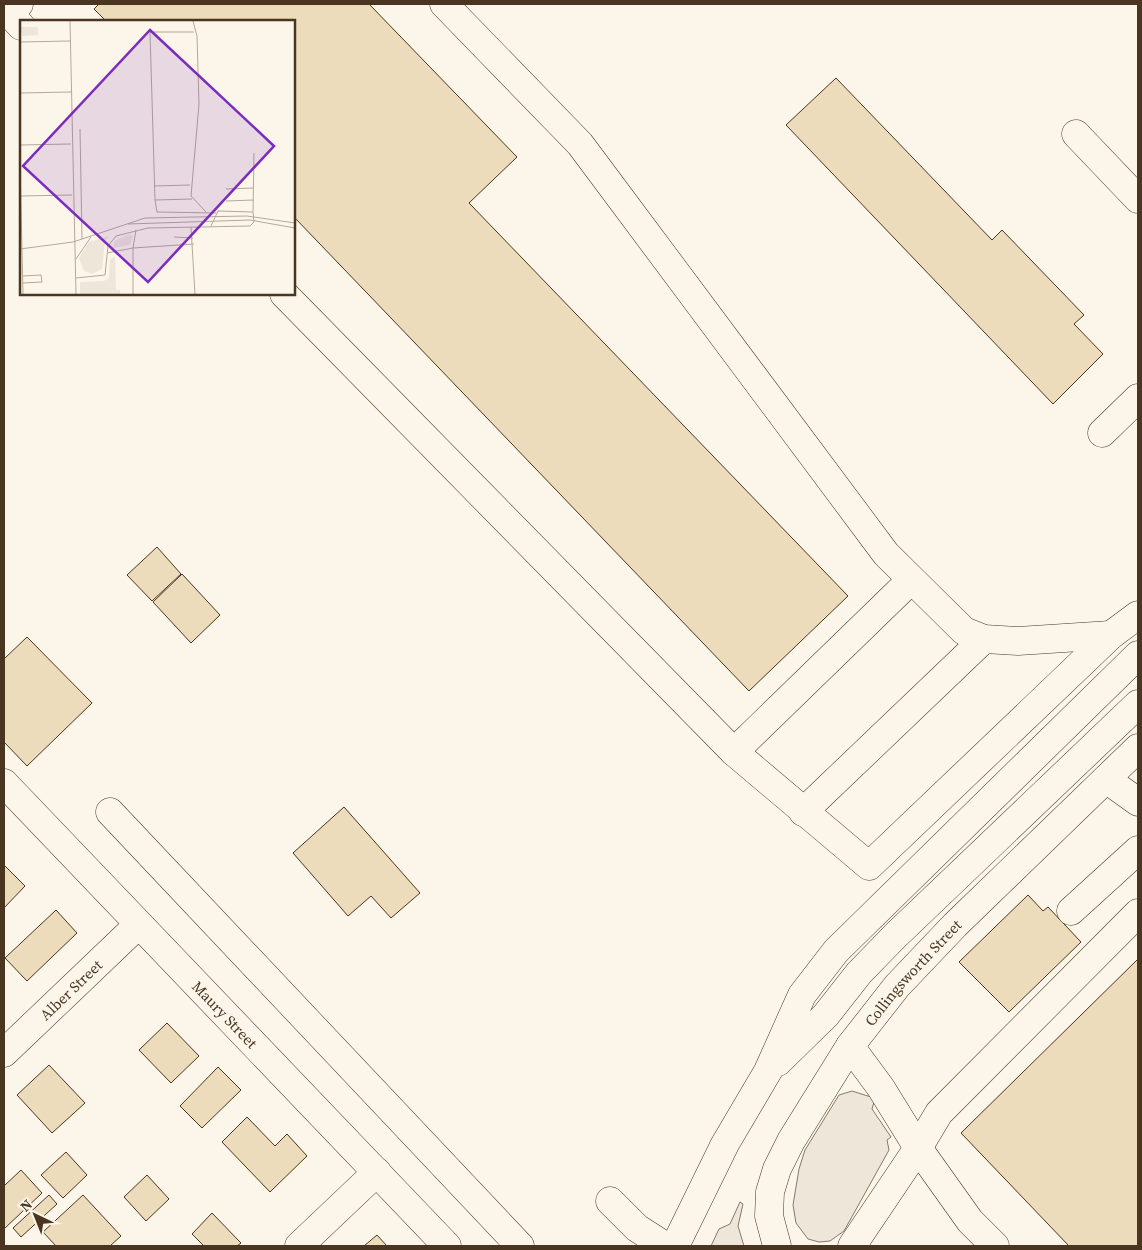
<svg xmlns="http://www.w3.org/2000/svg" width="1142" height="1250" font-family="'Source Serif 4',serif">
	<rect width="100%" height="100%" fill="#fbf6e9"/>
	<g fill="#ede6d9" stroke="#887966">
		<path d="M852,1091L871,1097L874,1102L872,1109L891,1137L887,1140L889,1150L844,1231L830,1241L819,1242L808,1239L796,1223L793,1205L799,1169L805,1150L839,1095Z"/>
		<path d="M740,1202L743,1204L738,1226L744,1246H711L719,1229L730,1224Z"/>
	</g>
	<g fill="#ecdcbc" stroke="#4a3520">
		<path d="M99,4H369L517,157L469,203L848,596L749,691L294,217V21H106L94,9Z"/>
		<path d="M836,78L992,240L1002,230L1084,315L1074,324L1103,354L1053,404L786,125Z"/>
		<path d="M157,547L181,574L152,601L127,575Z"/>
		<path d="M182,574L220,615L191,643L153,602Z"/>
		<path d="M27,637L92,703L27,766L4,742V659Z"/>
		<path d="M344,807L420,893L391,918L371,896L348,916L293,853Z"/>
		<path d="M4,865L25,886L4,908Z"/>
		<path d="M1028,895L1043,911L1048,907L1081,942L1009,1012L959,962Z"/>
		<path d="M56,910L77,933L27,981L5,958Z"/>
		<path d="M1138,959V1246H1069L961,1133Z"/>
		<path d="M167,1023L199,1056L171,1083L139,1050Z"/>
		<path d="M49,1065L85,1103L52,1133L17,1095Z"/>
		<path d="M218,1067L241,1090L202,1128L180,1106Z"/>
		<path d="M247,1117L275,1146L287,1134L307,1156L270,1192L222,1142Z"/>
		<path d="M66,1152L87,1175L63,1198L41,1175Z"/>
		<path d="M21,1170L42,1193L4,1229V1186Z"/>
		<path d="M147,1175L169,1199L146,1221L124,1197Z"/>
		<path d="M49,1195L57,1204L21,1237L13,1228Z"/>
		<path d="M83,1195L121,1236L110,1246H56L43,1232Z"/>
		<path d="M212,1213L241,1243L237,1246H204L192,1234Z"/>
		<path d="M377,1235L387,1246H364Z"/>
	</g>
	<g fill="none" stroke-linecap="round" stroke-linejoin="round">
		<g stroke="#4a3520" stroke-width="29">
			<g id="minor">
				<path d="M19,4L9,13L21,26"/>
				<path d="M444,4L580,144L886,554L964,631L984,639L1018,641L1111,635"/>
				<path d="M1076,134L1138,199"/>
				<path d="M284,294L734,752L869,866L1111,635L1138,615"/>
				<path d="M1102,433L1138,398"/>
				<path d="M734,752L911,580"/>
				<path d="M1106,779L1138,802"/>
				<path id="s1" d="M4,783L447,1246"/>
				<path d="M110,812L520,1246"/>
				<path d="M803,812L984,639"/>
				<path d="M1071,911L1138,850"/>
				<path d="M850,1046L881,1088L918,1148L939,1113L1138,913"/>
				<path id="s2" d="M4,1053L138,925"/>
				<path d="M610,1201L637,1228L665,1246"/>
				<path d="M299,1246L377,1172"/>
				<path id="s3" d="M777,1246L769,1216L770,1192L777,1169L791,1141L850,1046L897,986L955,925L1138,748"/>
				<path d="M852,1246L918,1148L970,1221L995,1246"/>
			</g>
		</g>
		<g stroke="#4a3520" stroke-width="29">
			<g id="major">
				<path d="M778,1062L826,1015L859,973L895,936L1138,704"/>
				<path d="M675,1246L725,1144L768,1071L802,995L836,951L1138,655"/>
			</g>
		</g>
		<use href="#minor" stroke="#fbf6e9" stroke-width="28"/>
		<use href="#major" stroke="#fbf6e9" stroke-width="28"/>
	</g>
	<g text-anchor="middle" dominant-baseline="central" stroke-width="4" stroke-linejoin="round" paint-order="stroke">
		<g font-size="15" fill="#4a3520" stroke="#fbf6e9">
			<text stroke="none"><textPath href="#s3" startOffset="319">Collingsworth Street</textPath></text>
			<text stroke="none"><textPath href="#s2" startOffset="92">Alber Street</textPath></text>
			<text stroke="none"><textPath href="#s1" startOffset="320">Maury Street</textPath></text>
		</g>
	</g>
	<g transform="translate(20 20)">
		<rect width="275" height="275" fill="#fbf6e9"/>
		<path d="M1,7H18V15L2,16ZM110,214L113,216L110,225L93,228L94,221ZM89,216L85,221L82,249L72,254L64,251L59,238L69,222ZM95,236L96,270H100V274H60V262L84,261L89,258L90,240Z" fill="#ede6d9"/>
		<path fill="none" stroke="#b4a999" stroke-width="1" d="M50,1L56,274M173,1L177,16L179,84L171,176L186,192M174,12H130L135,180L137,192L196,193M0,22L50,21M0,73L51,72M60,109L62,219M0,125L51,124M0,143L3,274M134,166L170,165M206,169L234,168M0,176L52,175M135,180L172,179M206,181L234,180M233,192L234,133M108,204L230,200L275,208M171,207L175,274M116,210L113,228L174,224M154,217L173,218M0,229L53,222L125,198L227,196L275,203M87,233L113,228V274M56,239L71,217M3,256L21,255L22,262L3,263M56,258L85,255L88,226L96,216L128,208L230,206L234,202L233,192L198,191L191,206"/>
		<path fill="#7b2cbf" fill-opacity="0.15" stroke="#7b2cbf" stroke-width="2.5" d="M130,10L254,126L128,262L3,146Z"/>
		<rect width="275" height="275" fill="none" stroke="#4a3520" stroke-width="2.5"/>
	</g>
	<rect width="1142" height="1250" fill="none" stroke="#4a3520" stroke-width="10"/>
	<g transform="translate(35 1215) rotate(317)" stroke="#fbf6e9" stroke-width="4" paint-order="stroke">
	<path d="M0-4L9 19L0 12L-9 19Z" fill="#4a3520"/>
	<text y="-8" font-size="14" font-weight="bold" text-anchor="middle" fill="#4a3520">N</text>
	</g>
</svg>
